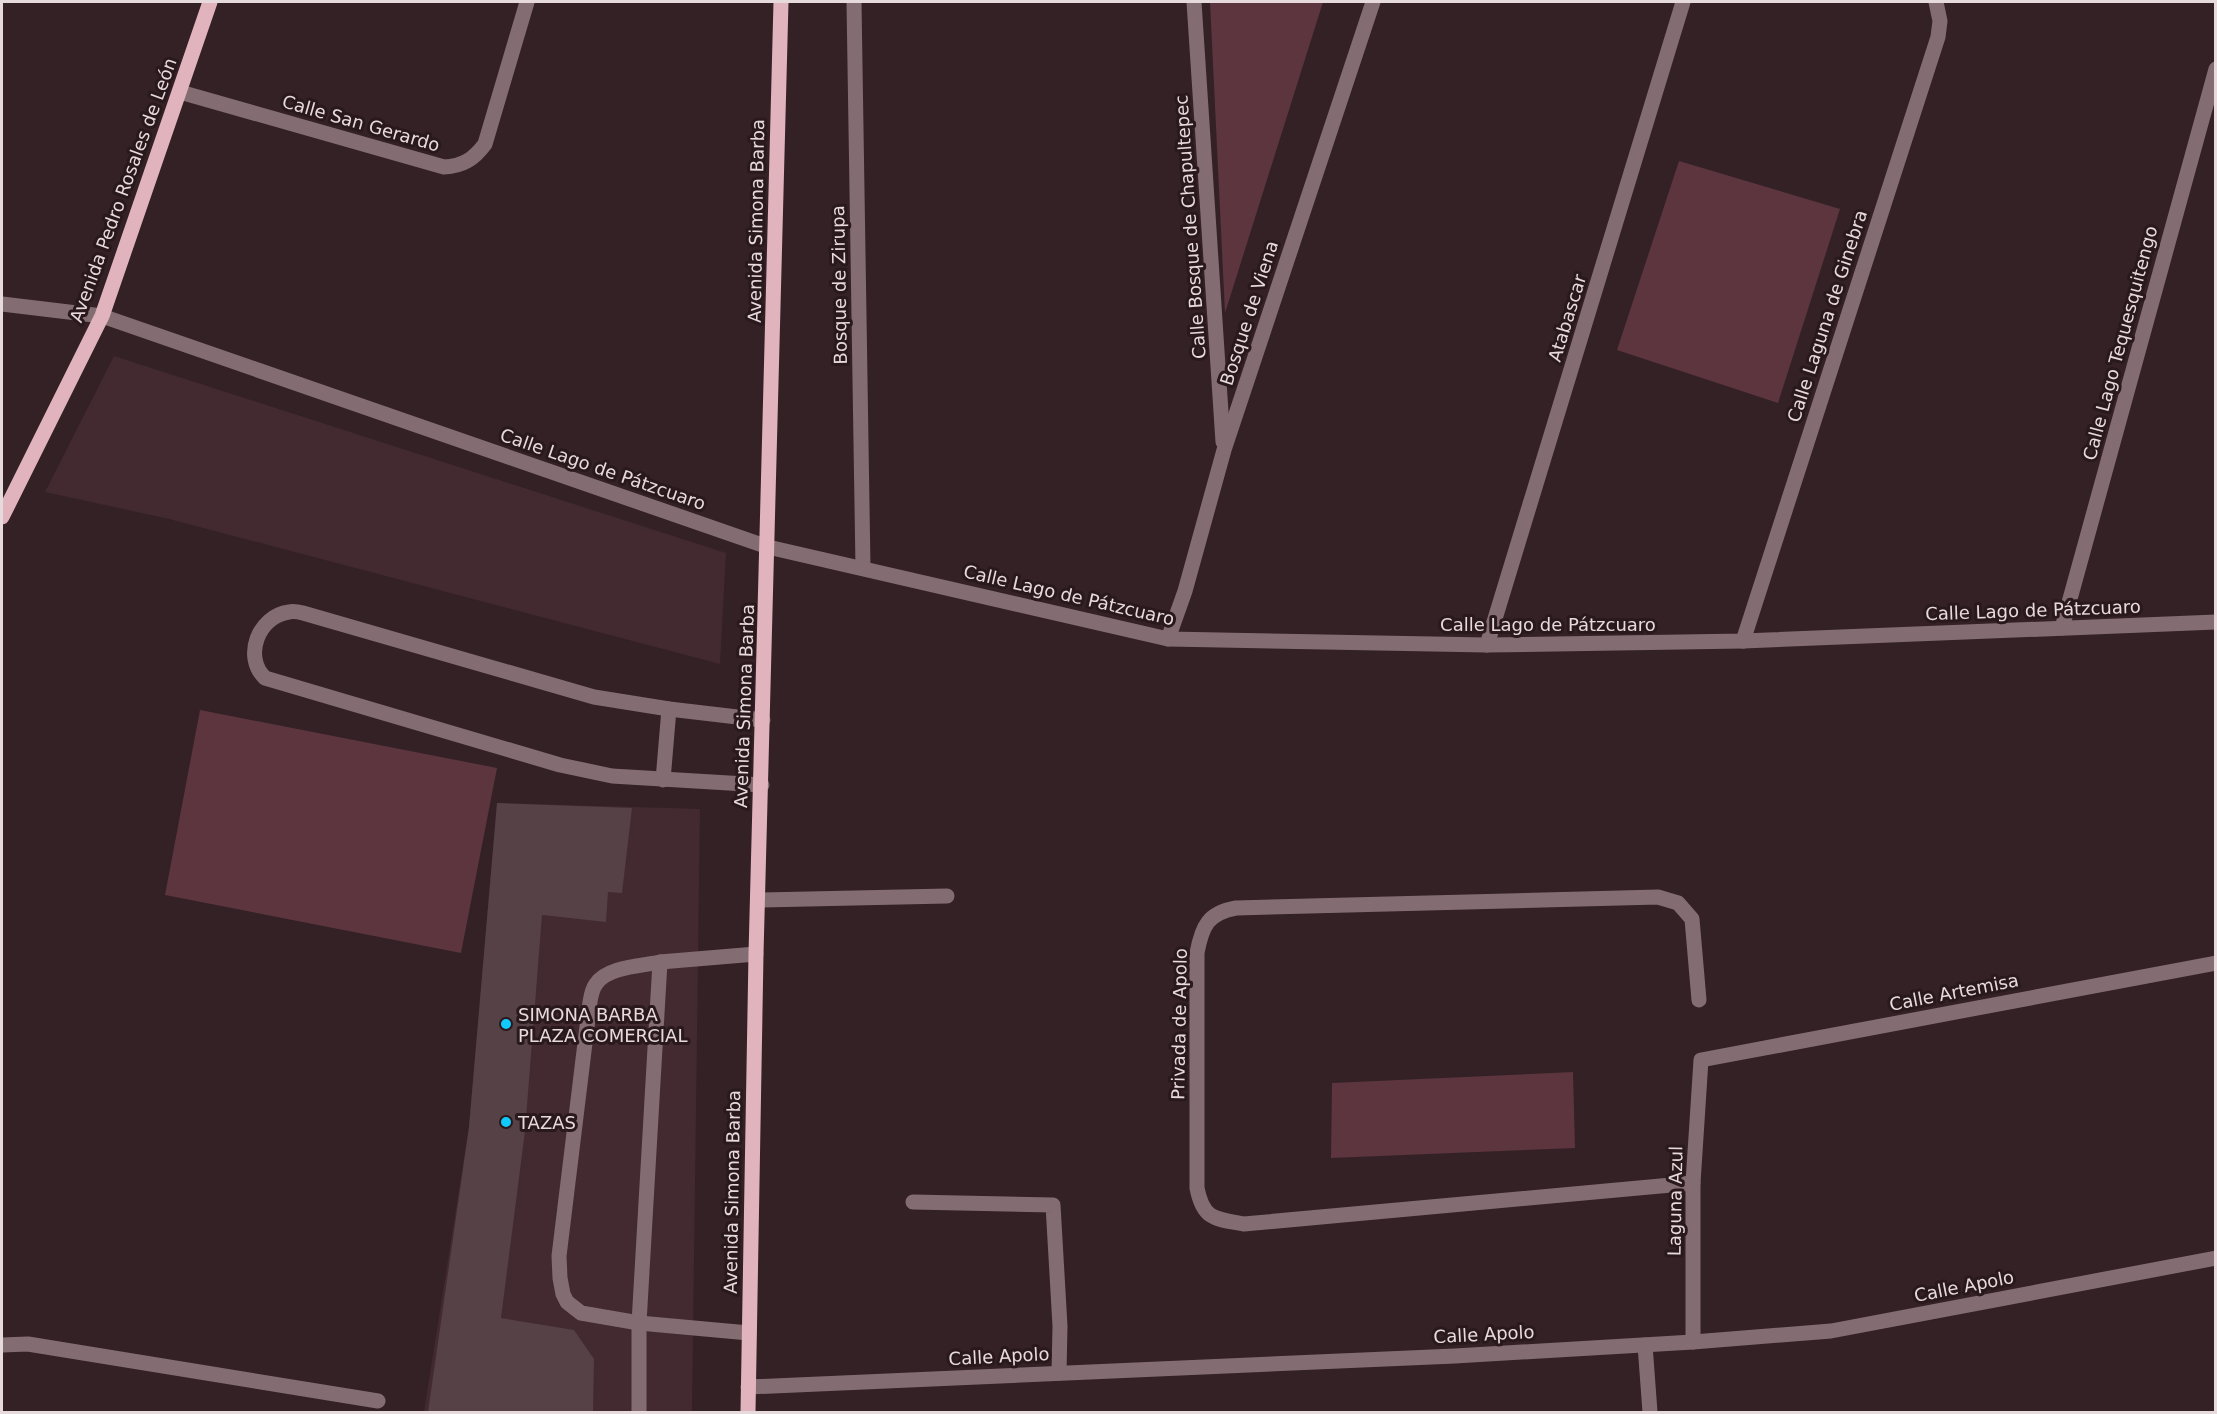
<svg xmlns="http://www.w3.org/2000/svg" width="2217" height="1414" font-family="'DejaVu Sans',sans-serif">
	<rect width="100%" height="100%" fill="#332126"/>
	<g fill="#422a30">
		<path d="M114,356L726,553L720,664L169,519L45,492Z"/>
		<path d="M497,803L700,809L692,1412H424L469,1127Z"/>
	</g>
	<g fill="#5c353f">
		<path d="M1210,2H1323L1225,313Z"/>
		<path d="M1679,161L1840,209L1778,403L1617,350Z"/>
		<path d="M200,710L497,768L461,953L165,895Z"/>
		<path d="M1573,1072L1575,1148L1331,1158L1332,1083Z"/>
	</g>
	<path fill="#554146" d="M497,803L632,808L622,893L608,892L606,922L542,915L525,1131L501,1318L574,1330L594,1359L593,1412H428L469,1127Z"/>
	<g fill="none" stroke-linecap="round" stroke-linejoin="round">
		<g stroke="#836d72" stroke-width="15">
			<path d="M854,2L863,568"/>
			<path d="M1194,2L1223,442"/>
			<path d="M180,92L444,167C463,166 474,159 485,144L527,2"/>
			<path d="M2,304L102,316L768,547L1168,639L1487,645L1743,641L2216,622"/>
			<path d="M2062,628L2216,69"/>
			<path d="M1168,639L1185,591L1224,450L1373,2"/>
			<path d="M1743,641L1938,37L1940,21L1936,2"/>
			<path d="M1487,645L1683,2"/>
			<path d="M663,780L669,709"/>
			<path d="M762,785L612,776L560,765L265,678C243,657 258,616 289,612C293,611 299,612 303,613L594,697L669,709L763,720"/>
			<path d="M758,900L947,896"/>
			<path d="M660,962C641,966 607,967 596,984C592,989 591,996 590,1002L559,1256L560,1278L563,1294L567,1302L581,1313L639,1323L749,1333"/>
			<path d="M1693,1183L1244,1224C1214,1219 1203,1219 1197,1188V953C1202,926 1208,913 1236,908L1658,897L1678,903L1692,919L1699,1000"/>
			<path d="M913,1202L1053,1205L1060,1326L1059,1373"/>
			<path d="M1693,1342V1183L1701,1060L2216,963"/>
			<path d="M2,1345L28,1344L378,1401"/>
			<path d="M1645,1345L1650,1412"/>
			<path d="M748,1387L1455,1356L1693,1342L1831,1331L2216,1258"/>
			<path d="M639,1412V1323L660,962L756,954"/>
		</g>
		<g stroke="#e0b3bd" stroke-width="15">
			<path d="M2,517L102,316L210,2"/>
			<path d="M748,1412L756,954L781,2"/>
		</g>
	</g>
	<g fill="#11cafb" stroke="#29181c" stroke-width="2">
		<circle cx="506" cy="1024" r="6"/>
		<circle cx="506" cy="1122" r="6"/>
	</g>
	<g text-anchor="middle" dominant-baseline="central" stroke-width="6" stroke-linejoin="round" paint-order="stroke">
		<g font-size="18" fill="#e7dadd" stroke="#29181c">
			<text transform="translate(361 123) rotate(16)">Calle San Gerardo</text>
			<text transform="translate(123 190) rotate(-70)">Avenida Pedro Rosales de León</text>
			<text transform="translate(756 221) rotate(-89)">Avenida Simona Barba</text>
			<text transform="translate(1190 227) rotate(-94)">Calle Bosque de Chapultepec</text>
			<text transform="translate(839 285) rotate(-91)">Bosque de Zirupa</text>
			<text transform="translate(1249 313) rotate(-72)">Bosque de Viena</text>
			<text transform="translate(1827 316) rotate(-72)">Calle Laguna de Ginebra</text>
			<text transform="translate(1567 318) rotate(-73)">Atabascar</text>
			<text transform="translate(2120 343) rotate(-75)">Calle Lago Tequesquitengo</text>
			<text transform="translate(603 469) rotate(19)">Calle Lago de Pátzcuaro</text>
			<text transform="translate(1069 595) rotate(13)">Calle Lago de Pátzcuaro</text>
			<text transform="translate(2033 610) rotate(-2)">Calle Lago de Pátzcuaro</text>
			<text x="1548" y="624">Calle Lago de Pátzcuaro</text>
			<text transform="translate(744 706) rotate(-88)">Avenida Simona Barba</text>
			<text transform="translate(1954 992) rotate(-11)">Calle Artemisa</text>
			<text transform="translate(1179 1024) rotate(-89)">Privada de Apolo</text>
			<text transform="translate(732 1192) rotate(-89)">Avenida Simona Barba</text>
			<text transform="translate(1675 1201) rotate(-89)">Laguna Azul</text>
			<text transform="translate(1964 1286) rotate(-11)">Calle Apolo</text>
			<text transform="translate(1484 1334) rotate(-3)">Calle Apolo</text>
			<text transform="translate(999 1356) rotate(-3)">Calle Apolo</text>
		</g>
		<g font-size="18" fill="#e7dadd" stroke="#29181c" text-anchor="start">
			<text x="518" y="1014">SIMONA BARBA<tspan x="518" dy="21">PLAZA COMERCIAL</tspan></text>
			<text x="518" y="1122">TAZAS</text>
		</g>
	</g>
	<rect width="2217" height="1414" fill="none" stroke="#e7dadd" stroke-width="6"/>
</svg>
